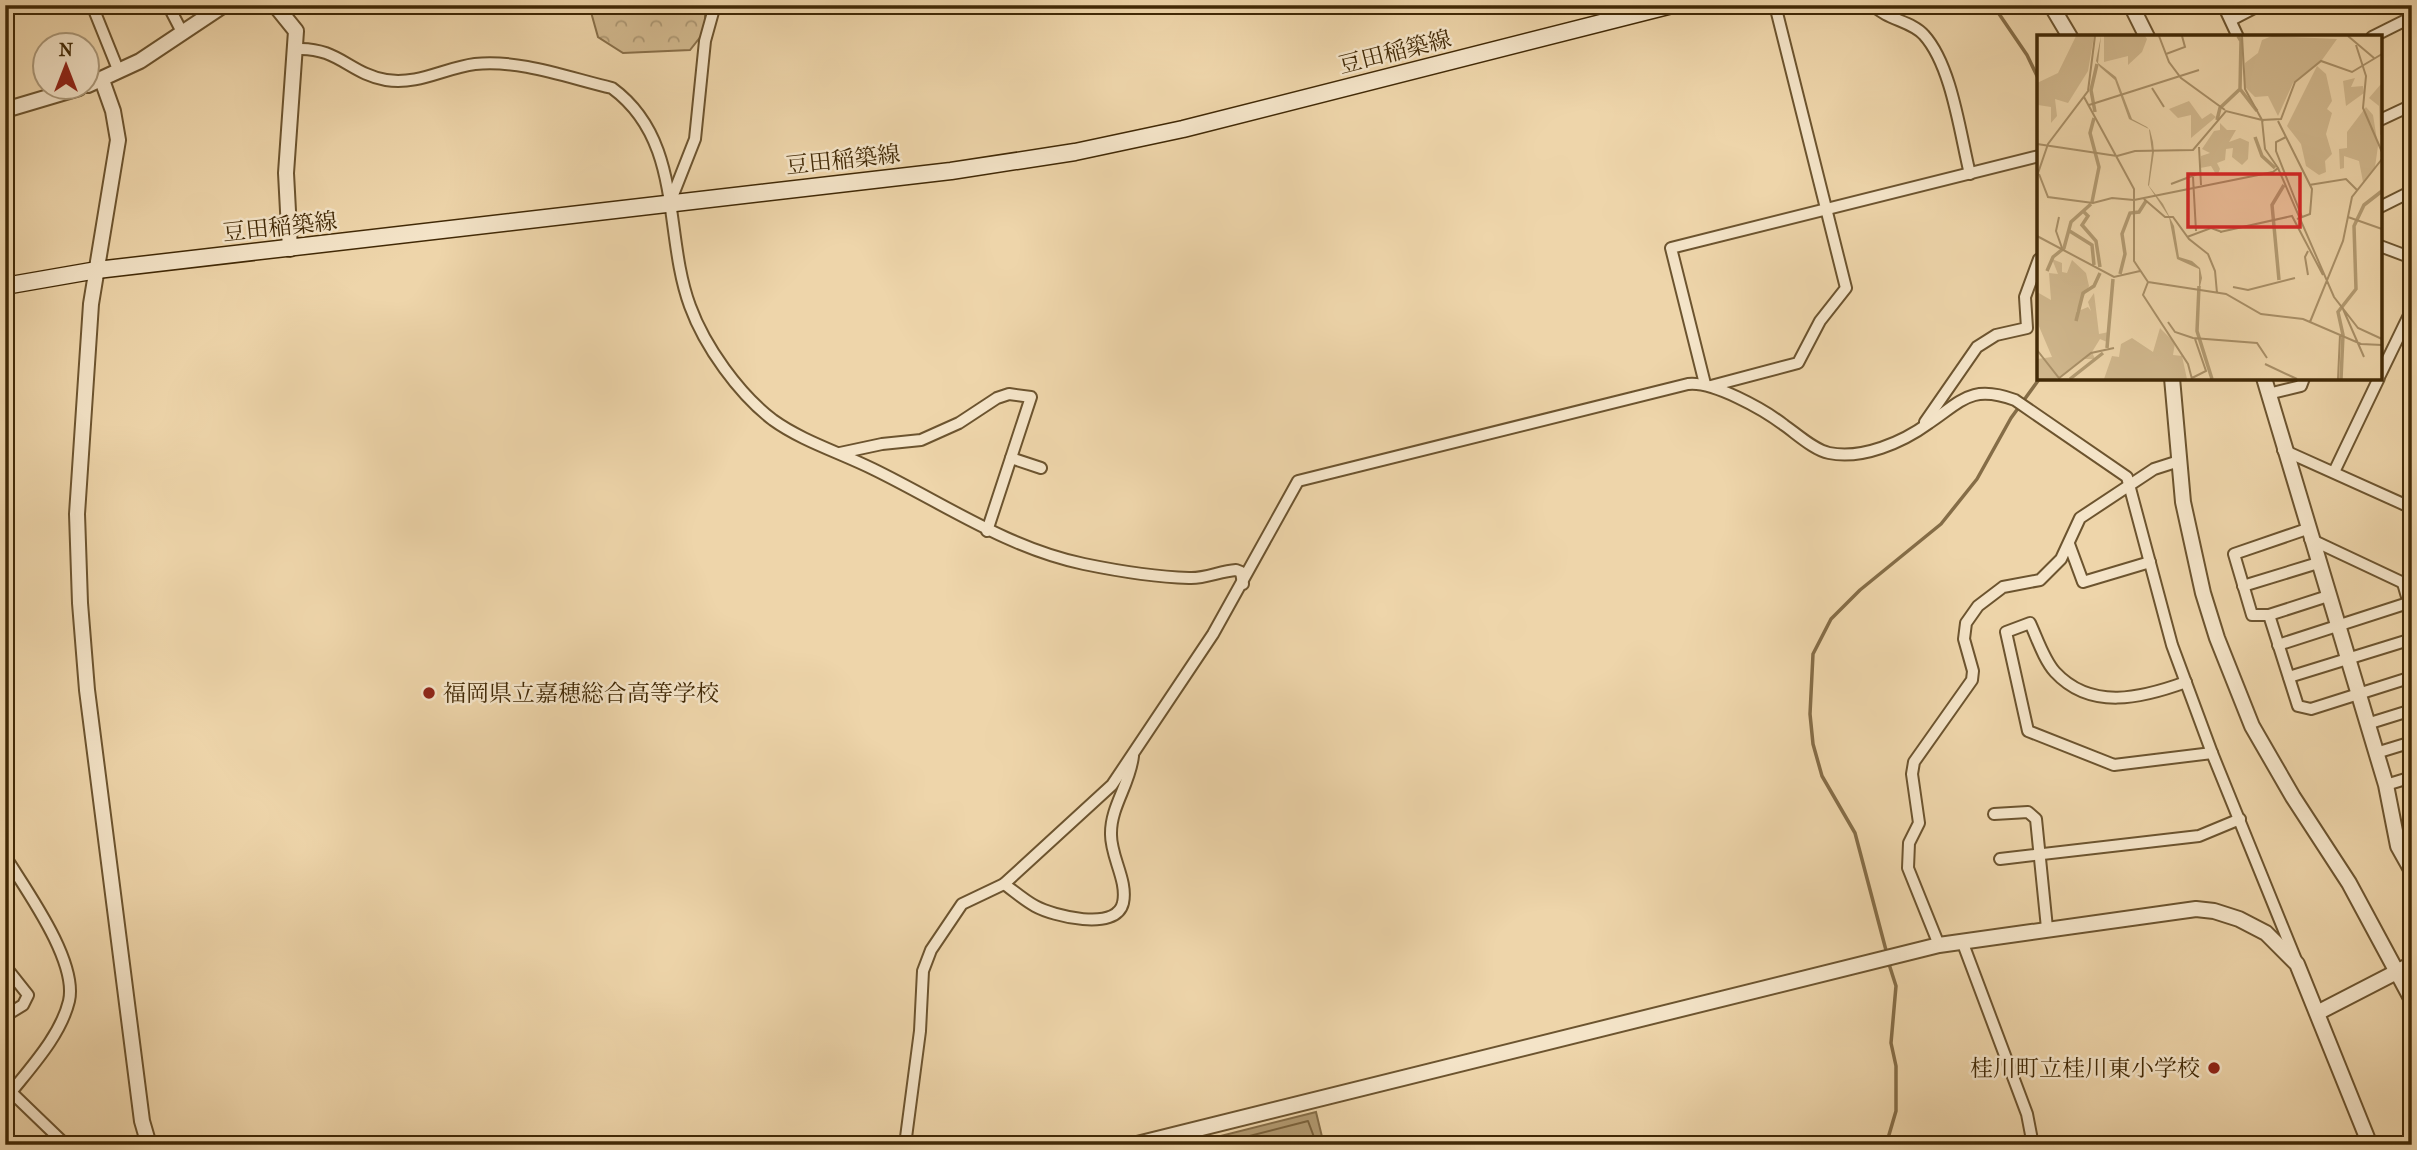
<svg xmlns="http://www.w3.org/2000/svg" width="2417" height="1150" font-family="'IM FELL French Canon','Noto Serif JP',serif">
	<defs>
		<pattern id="forest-crowns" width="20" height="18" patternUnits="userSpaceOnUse" patternTransform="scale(1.75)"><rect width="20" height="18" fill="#d1b88e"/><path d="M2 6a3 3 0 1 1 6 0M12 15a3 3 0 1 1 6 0" fill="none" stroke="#ab9672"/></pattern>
	</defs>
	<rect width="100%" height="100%" fill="#eed5aa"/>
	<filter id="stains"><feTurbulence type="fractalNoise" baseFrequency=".00286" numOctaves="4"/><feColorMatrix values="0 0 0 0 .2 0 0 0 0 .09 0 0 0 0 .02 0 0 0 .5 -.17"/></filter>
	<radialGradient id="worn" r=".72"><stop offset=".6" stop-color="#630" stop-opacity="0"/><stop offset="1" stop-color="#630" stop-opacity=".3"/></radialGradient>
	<path fill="url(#forest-crowns)" stroke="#89704a" stroke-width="2" d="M589,5H705V31L690,50L623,53L598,37Z"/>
	<path fill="#b39b72" stroke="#856d47" stroke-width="2" d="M1316,1112L1324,1145H1185Z"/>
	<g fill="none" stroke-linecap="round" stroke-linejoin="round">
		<path stroke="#7a623c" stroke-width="2" d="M1214,1145L1308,1121L1317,1145"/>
		<g stroke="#856d47" stroke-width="3.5">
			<path d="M1993,5L2027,55L2039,80"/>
			<path d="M1887,954L1855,833L1822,776L1813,744L1810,714L1813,654L1831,619L1860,590L1941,524L1977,479L2011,418L2040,378"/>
			<path d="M1886,1145L1896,1111V1066L1891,1043L1896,986L1888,961"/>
		</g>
		<g stroke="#6c542f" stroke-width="14">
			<g id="minor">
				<path d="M92,5L119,72"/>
				<path d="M168,5L183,34"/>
				<path d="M1873,5C1887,20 1912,21 1924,35C1952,66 1960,134 1970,174"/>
				<path d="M2223,5L2238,37"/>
				<path d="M2231,20L2260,5"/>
				<path d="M2372,37L2412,17"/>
				<path d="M297,49C338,47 350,74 386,80C419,85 444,68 475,64C519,59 569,78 612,88C684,141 663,233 690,306C705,347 739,394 773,420C802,441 841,453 873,469C943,503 1007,548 1084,564C1118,571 1155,577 1189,578C1205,579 1220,571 1236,570L1241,572L1243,584"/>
				<path d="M2380,120L2412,105"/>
				<path d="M671,200L695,139L705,41L715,5"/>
				<path d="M2380,207L2412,191"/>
				<path d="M2380,246L2412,258"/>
				<path d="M2380,375L2412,309"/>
				<path d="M1705,384L1671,248L2039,156"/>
				<path d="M1711,386L1798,363L1820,321L1846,288L1775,5"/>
				<path d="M2268,394L2301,386L2304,378"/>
				<path d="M1925,422L1977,347L1996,335L2027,328L2025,297L2039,259"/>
				<path d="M2283,450L2412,508"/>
				<path d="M840,453L882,444L921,440L959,423L997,398L1009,394L1031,397L987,531"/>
				<path d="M1011,458L1041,468"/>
				<path d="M2334,472L2379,378"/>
				<path d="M2307,529L2234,554L2252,615H2269L2298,706L2311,709L2412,677"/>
				<path d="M2310,539L2412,587"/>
				<path d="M2069,544L2083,582L2150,562"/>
				<path d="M2403,583L2412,614"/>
				<path d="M2243,586L2318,563"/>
				<path d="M2269,615L2328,596"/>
				<path d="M2278,645L2408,603"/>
				<path d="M2289,677L2412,639"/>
				<path d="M2186,682C2142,698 2091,711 2055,672C2044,660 2037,638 2030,623L2006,632L2028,731L2114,765L2212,753"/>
				<path d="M2367,724L2412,710"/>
				<path d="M2376,753L2412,742"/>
				<path d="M2386,785L2412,777"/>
				<path d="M1994,814L2028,812L2036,819L2047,928"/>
				<path d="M5,856C26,890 78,961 69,1001C60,1038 27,1071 5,1100"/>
				<path d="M2000,859L2199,836L2240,819"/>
				<path d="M1004,884C1014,891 1024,900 1035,906C1053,916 1116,932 1123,903C1128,880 1110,856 1111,833C1111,806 1130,784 1133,756"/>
				<path d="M1962,941L2027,1114L2033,1145"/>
				<path d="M1939,945L1908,868L1909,843L1919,823L1912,774L1914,762L1972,680L1973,671L1964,639L1966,623L1978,606L2003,587L2040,580L2061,559L2080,518L2154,469L2179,461"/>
				<path d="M5,966L28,995L23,1005L5,1016"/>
				<path d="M11,1092L66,1145"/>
				<path d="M905,1145L920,1031L923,971L931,950L962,904L1004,884L1112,785L1213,634L1298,481L1688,384C1713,381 1763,409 1784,425C1797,434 1814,450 1829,453C1862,460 1903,442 1929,423C1962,401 1971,384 2015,400L2127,477L2172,645L2212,753L2296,960"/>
			</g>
		</g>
		<g stroke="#6c542f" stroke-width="18">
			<g id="tertiary">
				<path d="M275,5L296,31L286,173L290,249"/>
				<path d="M2051,5L2070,37"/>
				<path d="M2131,5L2147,37"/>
				<path d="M102,80L113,111L118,140L91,304L77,514L80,603L87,690L142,1121L149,1145"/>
				<path d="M88,85L140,61L224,5"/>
				<path d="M5,110L79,88"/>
				<path d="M2172,378L2183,502L2203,593L2217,638L2252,726L2293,797L2349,883L2412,1000"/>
				<path d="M2264,378L2386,785L2398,846L2412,871"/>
				<path d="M2319,1012L2412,964"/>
				<path d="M1133,1145L1939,945L2196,909L2214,911L2239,919L2266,933L2297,964L2370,1145"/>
			</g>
		</g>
		<g stroke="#412906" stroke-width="19">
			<path id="secondary" d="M5,286L97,270L951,171L1075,152L1183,129L1672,5"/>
		</g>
		<use href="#minor" stroke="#f4e4c8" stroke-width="10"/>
		<use href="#tertiary" stroke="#f4e4c8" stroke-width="14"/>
		<use href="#secondary" stroke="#f4e4c8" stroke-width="16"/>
	</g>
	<g fill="#8f2418" stroke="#f4e4c8" stroke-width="2.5">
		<circle cx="429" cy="693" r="7"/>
		<circle cx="2214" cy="1068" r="7"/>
	</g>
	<g text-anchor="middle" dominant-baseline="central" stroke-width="5" stroke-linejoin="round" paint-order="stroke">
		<g font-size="23" fill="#412906" stroke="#f4e4c8">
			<text transform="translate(1395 52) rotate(-14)">豆田稲築線</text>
			<text transform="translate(843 160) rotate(-6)">豆田稲築線</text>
			<text transform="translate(280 227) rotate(-6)">豆田稲築線</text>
		</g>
		<g font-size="23" fill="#412906" stroke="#f4e4c8" text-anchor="start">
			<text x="443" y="693">福岡県立嘉穂総合高等学校</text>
			<text x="2200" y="1068" text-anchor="end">桂川町立桂川東小学校</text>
		</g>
	</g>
	<g transform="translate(2037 35)">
		<rect width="345" height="345" fill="#eed5aa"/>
		<path d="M235,1L300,4L285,25L256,48L241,81L231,61L218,62L208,52V28L221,18L225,5ZM280,31L289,39L295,66L290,74L295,78L289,99L295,119L288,126L289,137L282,140L269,131L264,109L250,91Z" fill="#d1b88e"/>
		<path d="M39,1H57L51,36L31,68L18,64L20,81L14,88V72L1,70L0,48L21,38ZM67,1H108L110,4L105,17L91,30V21L67,27ZM318,43L314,52L326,51L327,58L309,71L306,46ZM344,49L345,99L343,100L342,71L332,63ZM152,66L165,84L174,78L179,82L154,103V80L141,83L132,74ZM329,72L336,80L341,111L338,132L326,147L322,126L307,121V133L303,134L302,114L310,113V97ZM183,88L190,95H199L192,107L203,103L212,107L211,124L205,130L195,122L196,113L189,114L188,125L180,128L183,134L180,141L174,131L163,133L164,121L173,118L165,114L177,96L183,95ZM15,224L25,228V237L30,238L35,225L49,238L52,251L39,277L51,272L54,276L51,267L57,258L62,299L72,297L70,307L63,304L55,317L58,324H45L19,344H0V324L15,322L1,289L0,257L14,265L12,238L21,239ZM123,293L138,308L136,320L145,321L150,344H67L75,321L82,322L84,309L95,303L116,317Z" fill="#d1b88e"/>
		<path d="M64,1L61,28L79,42L95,84L110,92L113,95L116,107L117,117L112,151L126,169L137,191L142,222L155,226L163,233L165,243L162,256V234L140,224L132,182L111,150L115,117L112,94L92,84L78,45L63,32L59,26Z" fill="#b39b72"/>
		<path fill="none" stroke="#b39b72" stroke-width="3.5" d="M201,1L204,6L203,54L220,76M58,77L54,55L60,29M180,85L183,73L203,54M218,102L225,121L238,133M55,167L62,132L53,98L57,83M46,176L51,181L45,190L59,206L63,232M31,195L55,210L57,230M10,236L16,222L27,213L34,187L54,169M83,239L88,219L85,199L93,178L102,177L109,166M242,245L235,170L247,150M162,251L160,296L175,344M39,286L46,258L57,251L63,238M70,313L76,244M33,344L66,318M304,344L306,300L301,277L319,254L317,191L327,170L345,156"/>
		<path fill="none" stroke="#a99068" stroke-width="2" d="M122,1L132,27L144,43L188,75M311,1L337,23M319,10L329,41L326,73L345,117M129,19L148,12L145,1M115,53L127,72M47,62L97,154V226L111,247M52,70L162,35M241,86L275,154L273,179L260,184M249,102L239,107V116L265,182M0,109L80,121M162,112L164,150M80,121L98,116L156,115L189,76L225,85L208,54L205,1M241,133L297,262L321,293L345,304M2,139L11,162L56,168L75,163L97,165M0,141L11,109L51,56L58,1M156,142L159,196M134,149L163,138M272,150L309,144L320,155M107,164L128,182H136L152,204L171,219L178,236L180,258M97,165L236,137L241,133L228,114L225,85L244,84L258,47L284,26L315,37L345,19M22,182L19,196L25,213M311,182L345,194M183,197L255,181L286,240M0,201L77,242L103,236M150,202L174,193L185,197M271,240L268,222L271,216M111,247L189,259L224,279L266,284L324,309L345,310M111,247L106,260L151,329L155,344M196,252L211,255L258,243M306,274L327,322M131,287L138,297L156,303L220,308L230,323M273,287L306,206L315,162L345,124M0,315L22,343L54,318L77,313M228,329L260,344M155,343L169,336L158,304M301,344L303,300"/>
		<path fill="#d62828" fill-opacity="0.15" stroke="#d62828" stroke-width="3.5" d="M151,139H263V192H151Z"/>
		<rect width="345" height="345" fill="none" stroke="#412906" stroke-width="3.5"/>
	</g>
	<rect width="2417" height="1150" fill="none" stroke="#eed5aa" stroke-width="28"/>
	<rect x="7" y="7" width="2403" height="1136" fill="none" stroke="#412906" stroke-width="3.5"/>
	<rect x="14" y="14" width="2389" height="1122" fill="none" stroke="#412906" stroke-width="2"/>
	<g transform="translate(66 66)"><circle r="33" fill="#f4e4c8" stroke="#ac997a" stroke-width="2"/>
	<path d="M0-5L12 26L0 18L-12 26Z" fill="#8f2418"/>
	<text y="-10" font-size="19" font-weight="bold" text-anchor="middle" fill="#412906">N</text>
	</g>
	<rect width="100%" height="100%" filter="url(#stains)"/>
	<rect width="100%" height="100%" fill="url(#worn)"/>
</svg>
